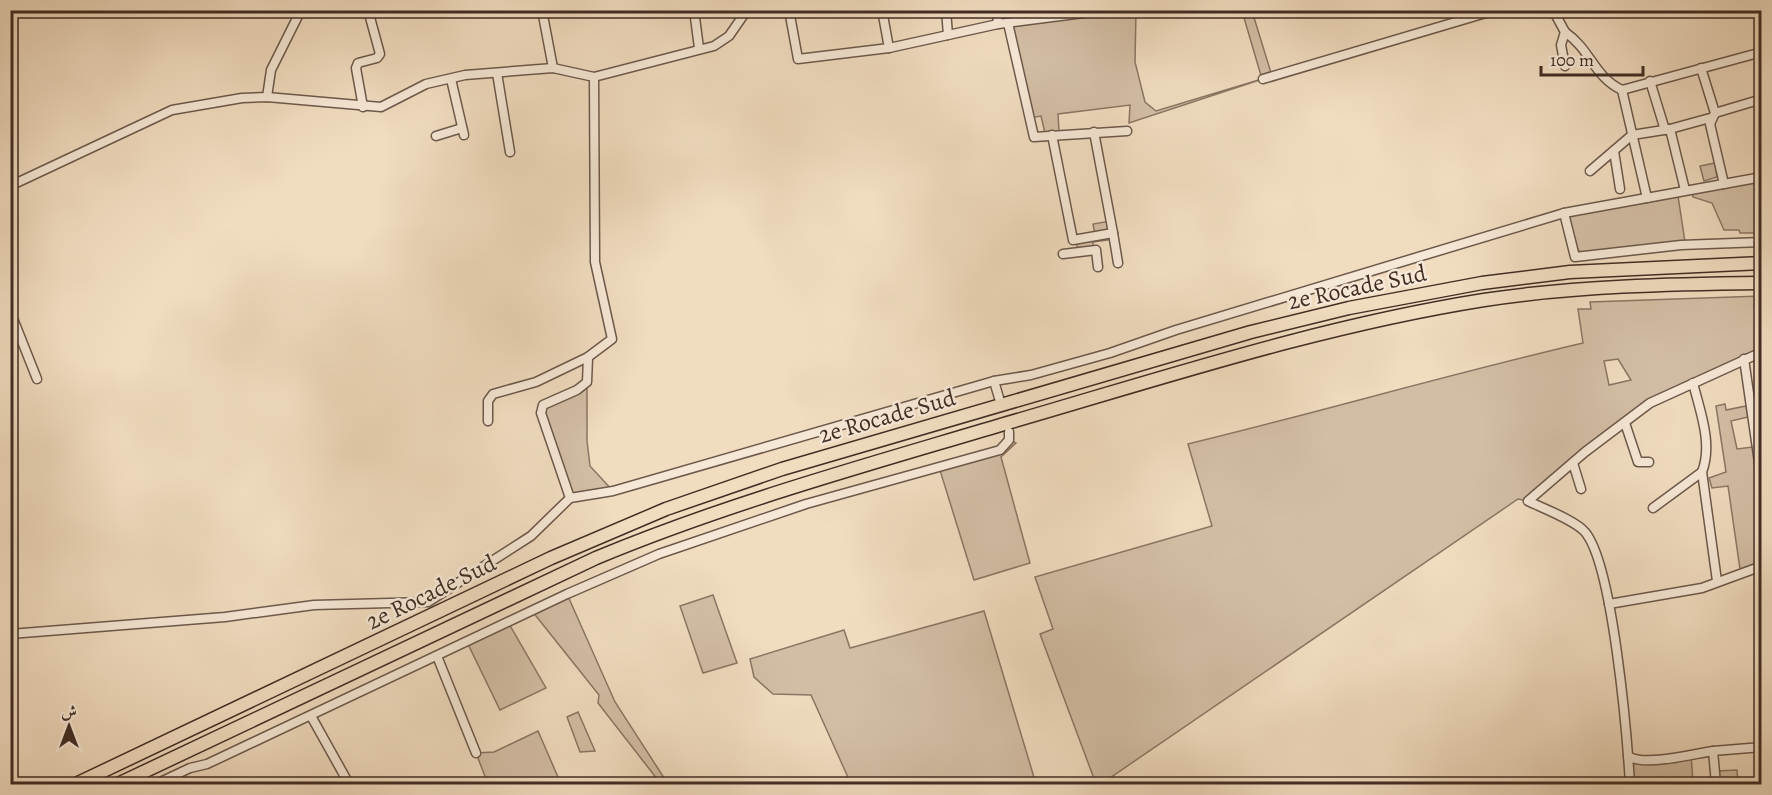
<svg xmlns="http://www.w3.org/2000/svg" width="1772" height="795" font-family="Alegreya,Amiri,serif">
	<rect width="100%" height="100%" fill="#f1dcc0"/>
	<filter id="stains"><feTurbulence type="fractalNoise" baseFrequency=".00333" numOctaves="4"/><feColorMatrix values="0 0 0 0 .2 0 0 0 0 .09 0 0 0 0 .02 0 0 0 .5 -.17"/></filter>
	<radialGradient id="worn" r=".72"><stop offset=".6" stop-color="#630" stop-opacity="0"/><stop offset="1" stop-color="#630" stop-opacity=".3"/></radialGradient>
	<g fill="#d3bea5" stroke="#8a7664" stroke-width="1.5" fill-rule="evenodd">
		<path d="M1107,11H1136L1135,62L1145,102L1156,111L1262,79L1242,11H1252L1272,76L1129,123L1130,105L1058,114L1059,131L1045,133L1041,116L1030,118L1008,23Z"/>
		<path d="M1715,163L1717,177L1704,181L1700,166Z"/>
		<path d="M1761,180V233H1740L1739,230H1724L1712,203L1693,197L1692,191Z"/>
		<path d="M1678,196L1685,242L1582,253L1578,250L1568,215Z"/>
		<path d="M1110,221L1114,239L1093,242V249L1078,252L1076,239L1095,235L1093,224Z"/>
		<path d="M1761,296V352L1650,403L1528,501L1518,499L1101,784H1096L1040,634L1053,629L1035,577L1212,526L1188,444C1320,412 1450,374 1583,343L1578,309H1591L1590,302ZM1618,359L1631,380L1609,385L1604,361Z"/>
		<path d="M587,382V441L590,466L613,491L570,498L543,405Z"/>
		<path d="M1725,404L1726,410L1746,406L1748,417L1731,421L1737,449L1753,447L1761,497V562L1740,569L1728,486L1712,488L1709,478L1726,472L1716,406Z"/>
		<path d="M1009,440L1016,443L1001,457L1030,563L974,580L939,467L1000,450Z"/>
		<path d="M567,594L615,702L668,784H661L598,703L599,695L532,611Z"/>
		<path d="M713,595L737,663L703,673L680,606Z"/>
		<path d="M984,611L1036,784H851L811,695L773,694L754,677L750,659L844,630L850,648Z"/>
		<path d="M508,622L546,688L500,710L467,642Z"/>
		<path d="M578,712L595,751L580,752L567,717Z"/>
		<path d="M538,731L561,784H488L476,753L494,752Z"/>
		<path d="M1691,754L1693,784H1630L1628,756L1635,761Z"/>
		<path d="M1737,770L1738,784H1718L1717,771Z"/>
	</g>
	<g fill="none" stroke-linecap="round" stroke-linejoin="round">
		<g stroke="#6d594b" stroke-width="11">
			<g id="minor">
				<path d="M542,10L553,68"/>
				<path d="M694,10L699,48"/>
				<path d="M789,10L798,59L889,48L998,24L1107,10"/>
				<path d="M882,10L889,48"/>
				<path d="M946,10L948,35"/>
				<path d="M997,10L998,24"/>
				<path d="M1503,10H1524"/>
				<path d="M1553,10L1565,32L1561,45L1565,66"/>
				<path d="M1008,23L1034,137L1127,131"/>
				<path d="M1565,32C1591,50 1594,77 1622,90L1762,52"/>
				<path d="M1701,68L1715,113L1710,124L1724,184"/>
				<path d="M497,73L510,152"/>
				<path d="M451,79L464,135"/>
				<path d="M1263,79L1496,10"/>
				<path d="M1650,81L1665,130"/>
				<path d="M1622,90L1647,198"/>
				<path d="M267,97L271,70L301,10"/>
				<path d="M363,107L356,68L358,63L377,58L380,54L368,10"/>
				<path d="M1715,113L1762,99"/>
				<path d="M1670,129L1685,190"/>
				<path d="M1052,135L1073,240L1113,233L1094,132"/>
				<path d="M436,136L462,128"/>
				<path d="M1614,151L1620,189"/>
				<path d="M1590,171L1632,135L1670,129L1710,118"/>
				<path d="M10,186L172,110L242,98L267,97L381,107L426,84L465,75L553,68L594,77L714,46L729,36L747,10"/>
				<path d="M1564,213L1575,257L1681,245L1762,242"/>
				<path d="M1113,233L1118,263"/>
				<path d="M1063,254L1096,250L1098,267"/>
				<path d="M1759,305L1762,313"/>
				<path d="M10,311L37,379"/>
				<path d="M1744,359L1762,483"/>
				<path d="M994,381L999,398"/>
				<path d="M1693,383C1700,411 1713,444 1702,472L1717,581"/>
				<path d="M488,421V401L493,394L536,382L588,357"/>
				<path d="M1625,423L1638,462H1649"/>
				<path d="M1573,463L1581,489"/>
				<path d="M570,498L613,491L994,381L1031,375L1110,353L1176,330L1564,213L1762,177"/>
				<path d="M1653,508L1702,472"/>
				<path d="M1609,604L1702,588L1762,566"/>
				<path d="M10,634L225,617L314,605L428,602L531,536L570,498L541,413L543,405L577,390L587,382L588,357L612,339L595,262L594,77"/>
				<path d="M437,656L476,753"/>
				<path d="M311,716L349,784"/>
				<path d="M1628,756C1644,767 1693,754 1713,751"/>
				<path d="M156,784L190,768L207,764L567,594L659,554L806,504L1000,450L1009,440V432"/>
				<path d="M1630,784C1627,735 1613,565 1585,532C1575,520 1542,508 1528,501L1585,452L1650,403L1762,352"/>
				<path d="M1716,784L1713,751L1762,747"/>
			</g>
		</g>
		<g stroke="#412d24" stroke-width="15">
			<g id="highway">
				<path d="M76,784L551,558L666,509L782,469L1251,332L1349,308L1482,283L1570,272L1762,263"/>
				<path d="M118,784L596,558C728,503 867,465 1004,424C1163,378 1320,326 1484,300C1576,286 1669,284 1762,283"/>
			</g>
		</g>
		<use href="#minor" stroke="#f6e8d6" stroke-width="8"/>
		<use href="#highway" stroke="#f1dcc0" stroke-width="12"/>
	</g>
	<g text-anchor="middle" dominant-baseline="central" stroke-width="5" stroke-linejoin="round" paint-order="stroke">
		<g font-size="24" fill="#412d24" stroke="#f6e8d6">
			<text transform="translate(1357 287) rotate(-12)">2e Rocade Sud</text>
			<text transform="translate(887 416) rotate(-16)">2e Rocade Sud</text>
			<text transform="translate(431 592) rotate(-26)">2e Rocade Sud</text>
		</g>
	</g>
	<rect width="1772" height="795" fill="none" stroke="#f1dcc0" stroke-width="36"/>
	<rect x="12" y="12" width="1748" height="771" fill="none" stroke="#412d24" stroke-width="3"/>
	<rect x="18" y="18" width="1736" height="759" fill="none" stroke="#412d24" stroke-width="1.5"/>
	<g transform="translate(69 726)" stroke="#f6e8d6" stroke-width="4.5" paint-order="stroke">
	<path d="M0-4.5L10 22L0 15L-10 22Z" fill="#412d24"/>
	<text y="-9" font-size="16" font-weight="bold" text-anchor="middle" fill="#412d24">ش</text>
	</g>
	<path d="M1541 66v9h102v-9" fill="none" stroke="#412d24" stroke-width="3"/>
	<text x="1550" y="66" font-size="18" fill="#412d24" stroke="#f6e8d6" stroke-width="4.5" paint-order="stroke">100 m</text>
	<rect width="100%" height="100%" filter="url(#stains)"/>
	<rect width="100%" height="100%" fill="url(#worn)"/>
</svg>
